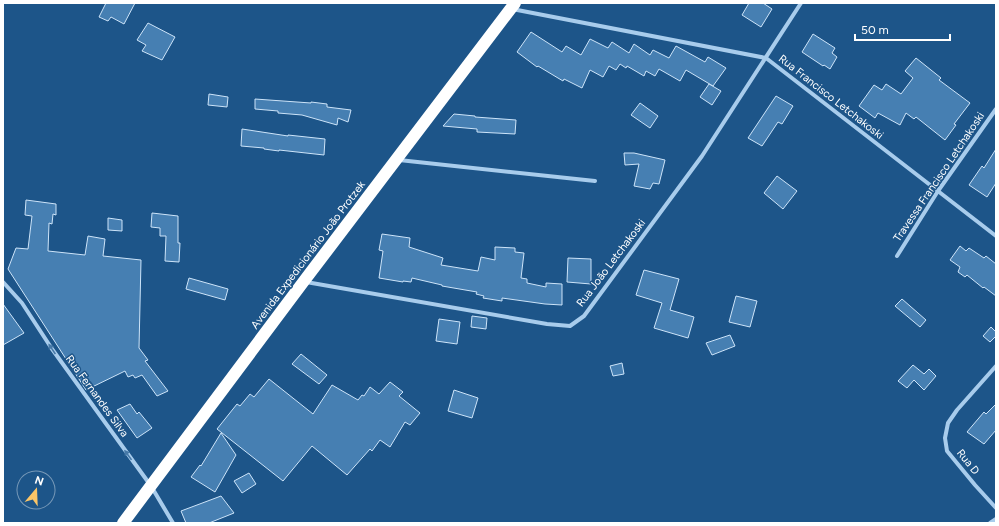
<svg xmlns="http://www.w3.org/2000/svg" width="999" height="526" font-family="Figtree,sans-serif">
	<rect width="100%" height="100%" fill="#1d5589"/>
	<g fill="#467fb2" stroke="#cde4f9">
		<path d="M106,3H135L124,24L111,17L108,21L99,17Z"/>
		<path d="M749,3H763L772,9L761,27L742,15Z"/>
		<path d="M148,23L175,37L162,60L142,51L146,45L137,40Z"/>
		<path d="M531,32L562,52L566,46L581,55L590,39L608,48L612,42L629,53L634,44L650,55L653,50L669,58L676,46L705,62L708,57L726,68L713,86L686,70L680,81L659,69L655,76L646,71L644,76L627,66L626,68L620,64L616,70L609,66L603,77L590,70L582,88L564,79L563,81L538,66L537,67L517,52Z"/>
		<path d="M813,34L835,48L832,53L837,57L830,69L824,65L823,66L802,52Z"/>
		<path d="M916,58L941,78L939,80L970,103L954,124L956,125L945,140L916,117L914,119L906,113L900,125L878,113L875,118L859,106L874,85L882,90L886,84L901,94L913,78L905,71Z"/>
		<path d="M709,84L721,91L712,105L700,97Z"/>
		<path d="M209,94L228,97L227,107L208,105Z"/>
		<path d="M776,96L793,106L782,124L778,122L762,146L748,138Z"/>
		<path d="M255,99L311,103V102L327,104V107L351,110L348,122L338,118L337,125L302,115L278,113V111L255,109Z"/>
		<path d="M640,103L658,116L650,128L631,115Z"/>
		<path d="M454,114L475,116V117L516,120L515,134L477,132V129L443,126Z"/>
		<path d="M242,129L288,136V135L325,139L324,155L279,150V151L264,149V148L241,146Z"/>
		<path d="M996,149V183L987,197L969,185L982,166L984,168Z"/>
		<path d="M624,153H634L665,160L659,184L653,183L650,189L634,186L639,164L625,165Z"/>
		<path d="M777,176L797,191L783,209L764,193Z"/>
		<path d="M26,200L56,204V215L53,214L52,224L49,223L48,251L85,255L88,236L105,239L103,256L141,260L139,348L148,360L145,361L168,391L157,396L142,375L135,378L133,375L128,377L125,371L86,390L8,269L16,248L28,249L32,216L25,215Z"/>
		<path d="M152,213L178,216V243H180L179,262L165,261L166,236H160V228L151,227Z"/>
		<path d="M108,218L122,220V231L108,230Z"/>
		<path d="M382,234L410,238L409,247L443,258L441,265L478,271L481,257L495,260V247L515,248V252L524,253L521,278L527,279V283L546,287V283L562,284V305L545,304L502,298V301L483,298L484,296L476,294L477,292L442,286V285L412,278L411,282L403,281V282L379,278L383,251L379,250Z"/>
		<path d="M960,246L966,251L969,248L984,258L986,256L996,264V296L984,287L983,288L967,275L965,277L958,272L960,267L950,260Z"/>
		<path d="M568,258L591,259V284L567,282Z"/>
		<path d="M644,270L679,279L670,310L694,317L688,338L654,328L662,303L636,295Z"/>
		<path d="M189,278L228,289L225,300L186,289Z"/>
		<path d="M736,296L757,301L750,327L729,322Z"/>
		<path d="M902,299L926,320L920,327L895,306Z"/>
		<path d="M3,304L24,333L3,345Z"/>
		<path d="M472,316L487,318L486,329L471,327Z"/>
		<path d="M439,319L460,322L457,344L436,341Z"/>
		<path d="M991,327L996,332V336L990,342L983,336Z"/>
		<path d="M730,335L735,346L712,355L706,343Z"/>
		<path d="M301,354L327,375L319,384L292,364Z"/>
		<path d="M622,363L624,374L613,376L610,366Z"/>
		<path d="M913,365L924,374L929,369L936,376L924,390L914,380L907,388L898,381Z"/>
		<path d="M269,379L313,414L332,385L358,400L362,395L364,396L370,387L379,394L390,382L403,392L399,396L420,413L410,425L405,422L390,447L380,440L372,451L370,449L347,475L312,446L283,481L217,429L237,404L240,406L250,394L254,397Z"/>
		<path d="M454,390L478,398L472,418L448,411Z"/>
		<path d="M130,404L137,414L139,412L152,428L137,438L117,410Z"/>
		<path d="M996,404V430L984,444L967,432L984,412L986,414Z"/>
		<path d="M221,433L236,455L215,492L191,477L200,465L201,466Z"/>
		<path d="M249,473L256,484L242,493L234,481Z"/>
		<path d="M221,496L234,513L209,523H186L181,511Z"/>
	</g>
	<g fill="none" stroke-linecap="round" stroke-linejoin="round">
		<g stroke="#a8ccec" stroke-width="4">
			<path d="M512,9L766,58L996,236"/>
			<path d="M399,160L595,181"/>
			<path d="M897,256L938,191L996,109"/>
			<path d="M3,282L22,303L52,349L151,486L173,523"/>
			<path d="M306,282L547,324L570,326L584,316L702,156L801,3"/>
			<path d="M996,366L957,410L948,423L945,438L947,451L975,485L996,508"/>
			<path d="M990,523L996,519"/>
		</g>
		<path stroke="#fff" stroke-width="12" d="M123,523L304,281L515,3"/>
	</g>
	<defs><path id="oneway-solid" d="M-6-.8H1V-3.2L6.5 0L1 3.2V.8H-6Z"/></defs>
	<g fill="#4779a7">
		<use href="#oneway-solid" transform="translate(52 349) rotate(-124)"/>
		<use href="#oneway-solid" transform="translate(128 455) rotate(-126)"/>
	</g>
	<g text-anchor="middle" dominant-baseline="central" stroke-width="3" stroke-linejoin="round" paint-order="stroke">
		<g font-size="11" fill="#fff" stroke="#1d5589">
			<text transform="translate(831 97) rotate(38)">Rua Francisco Letchakoski</text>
			<text transform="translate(939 177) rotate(-56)">Travessa Francisco Letchakoski</text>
			<text transform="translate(308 255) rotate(-53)">Avenida Expedicionário João Protzek</text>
			<text transform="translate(611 263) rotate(-53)">Rua João Letchakoski</text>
			<text transform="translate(97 396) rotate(54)">Rua Fernandes Silva</text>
			<text transform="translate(968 462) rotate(51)">Rua D</text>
		</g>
	</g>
	<rect width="999" height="526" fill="none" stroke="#ffffff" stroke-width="8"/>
	<g transform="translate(36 490) rotate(19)"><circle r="19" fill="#1d5589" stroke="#7799b8"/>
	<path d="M0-3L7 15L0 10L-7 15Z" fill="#fbc567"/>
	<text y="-6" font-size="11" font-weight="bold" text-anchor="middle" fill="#ffffff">N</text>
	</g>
	<path d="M855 34v6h95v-6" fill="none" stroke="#ffffff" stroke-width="2"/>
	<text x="861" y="34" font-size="12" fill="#ffffff" stroke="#1d5589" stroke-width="3" paint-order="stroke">50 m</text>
</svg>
